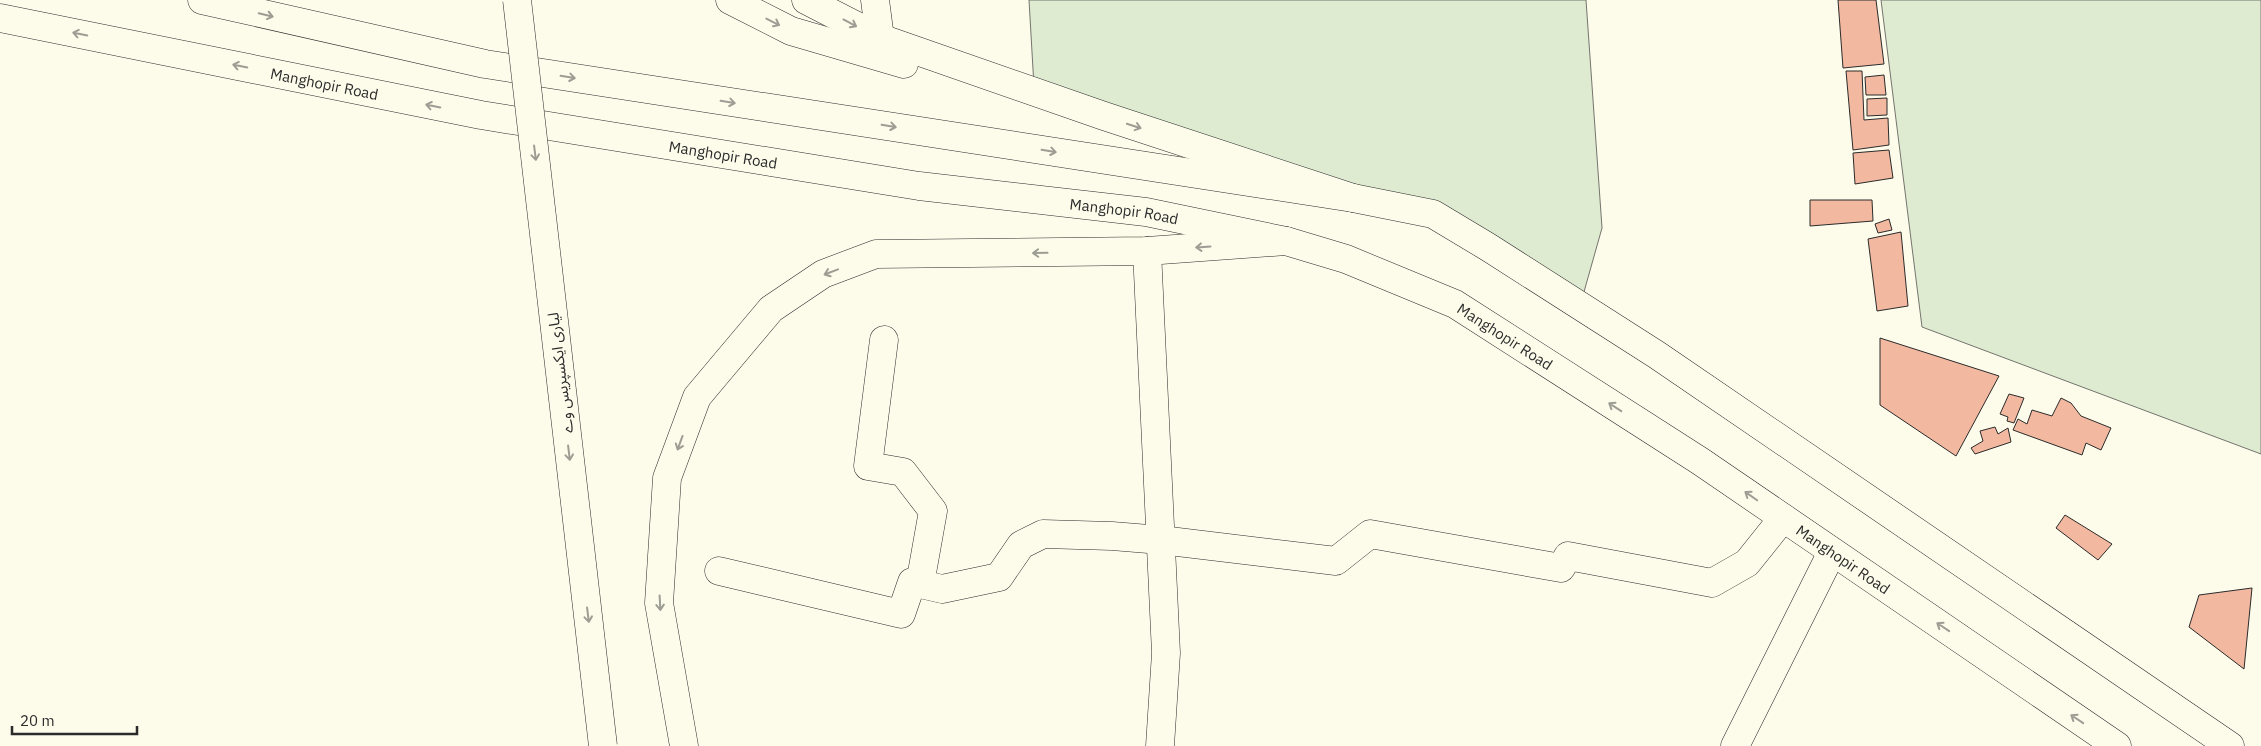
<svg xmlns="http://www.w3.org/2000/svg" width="2261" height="746" font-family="'IBM Plex Sans','Noto Sans Arabic',sans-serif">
	<rect width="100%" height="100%" fill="#fdfbea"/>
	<g fill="#deebd1" stroke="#74746e">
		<path d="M1029,0H1586L1602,228L1580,306L1433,214L1035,104Z"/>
		<path d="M1881,0H2261V454L1922,327Z"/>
	</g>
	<g fill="#f2b8a0" stroke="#2b2b2b">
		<path d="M1838,0H1876L1884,64L1843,68Z"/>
		<path d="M1846,71H1862L1864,120L1888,118L1889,145L1853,150Z"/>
		<path d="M1884,75L1886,95H1866L1865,77Z"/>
		<path d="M1887,98V115L1867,116V99Z"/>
		<path d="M1889,150L1893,178L1855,184L1853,153Z"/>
		<path d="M1810,200H1872L1873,221L1810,226Z"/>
		<path d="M1889,219L1892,230L1878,233L1875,224Z"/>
		<path d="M1901,232L1908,306L1877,311L1868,239Z"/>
		<path d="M1880,338L1999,376L1956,456L1880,405Z"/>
		<path d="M2009,394L2024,398L2014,423L2007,421L2008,417L2000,414Z"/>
		<path d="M2061,398L2071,403L2081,416L2111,428L2101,450L2086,443L2082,455L2013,430L2018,419L2027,424L2032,410L2052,416Z"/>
		<path d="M1995,427L1998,434L2008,428L2011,442L1975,454L1971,448L1983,441L1980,431Z"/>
		<path d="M2065,515L2112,544L2098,560L2056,528Z"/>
		<path d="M2252,588L2244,669L2189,627L2199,595Z"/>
	</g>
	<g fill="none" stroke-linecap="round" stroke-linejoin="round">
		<g stroke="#2b2b2b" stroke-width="29">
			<g id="minor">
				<path d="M875,0L880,38"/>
				<path d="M1147,251L1166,653L1160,746"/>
				<path d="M884,340L868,466L903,472L933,511L920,584"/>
				<path d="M719,571L901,614L912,582L942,589L999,577L1021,545L1043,534L1112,536L1161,540L1336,561L1370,534L1561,568L1568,556L1712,583L1747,563L1783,518"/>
				<path d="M1735,746L1832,552"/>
			</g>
		</g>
		<g stroke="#2b2b2b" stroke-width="29">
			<g id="primary">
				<path d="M202,0L485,64L1353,198L1433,214L1488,247L1657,355L2230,746"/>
				<path id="s1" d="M0,18L481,115L919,186L1146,212L1286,241L1346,259L1455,304L1700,461L2117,746"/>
			</g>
		</g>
		<g stroke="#2b2b2b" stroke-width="29">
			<g id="motorway">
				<path d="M730,0L791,31L904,64"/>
				<path d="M806,0L880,38L1104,116L1353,198"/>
				<path d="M684,746L659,603L667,478L697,397L771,309L823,274L876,254L1147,251L1286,241"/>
			</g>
		</g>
		<use href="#minor" stroke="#fdfbea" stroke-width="28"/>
		<use href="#primary" stroke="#fdfbea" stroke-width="28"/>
		<use href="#motorway" stroke="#fdfbea" stroke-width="28"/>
		<g stroke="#2b2b2b" stroke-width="29" stroke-linecap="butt">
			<path id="motorway-bridge" d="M517,0L603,746"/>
		</g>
		<use href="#motorway-bridge" stroke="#fdfbea" stroke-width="28"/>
	</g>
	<defs><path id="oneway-shaft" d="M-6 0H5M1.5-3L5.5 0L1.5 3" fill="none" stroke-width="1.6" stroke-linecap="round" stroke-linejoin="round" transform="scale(1.25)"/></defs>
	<g stroke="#9e9d94">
		<use href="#oneway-shaft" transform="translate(266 15) rotate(13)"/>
		<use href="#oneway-shaft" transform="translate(773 22) rotate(27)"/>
		<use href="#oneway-shaft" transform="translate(850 23) rotate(28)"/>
		<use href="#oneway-shaft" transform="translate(80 34) rotate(-169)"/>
		<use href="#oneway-shaft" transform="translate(240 66) rotate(-169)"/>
		<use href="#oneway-shaft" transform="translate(568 77) rotate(9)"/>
		<use href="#oneway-shaft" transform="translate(728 102) rotate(9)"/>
		<use href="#oneway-shaft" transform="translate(433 106) rotate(-169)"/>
		<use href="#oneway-shaft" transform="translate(889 126) rotate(9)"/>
		<use href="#oneway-shaft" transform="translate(1134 126) rotate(18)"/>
		<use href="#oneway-shaft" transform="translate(1049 151) rotate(9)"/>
		<use href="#oneway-shaft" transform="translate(535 153) rotate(83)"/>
		<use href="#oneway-shaft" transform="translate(1203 247) rotate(176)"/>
		<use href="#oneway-shaft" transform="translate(1040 253) rotate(179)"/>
		<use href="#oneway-shaft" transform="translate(831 272) rotate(159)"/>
		<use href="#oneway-shaft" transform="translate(1615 407) rotate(-147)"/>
		<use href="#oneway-shaft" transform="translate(680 443) rotate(110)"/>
		<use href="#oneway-shaft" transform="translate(569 453) rotate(83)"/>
		<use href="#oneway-shaft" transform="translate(1751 496) rotate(-145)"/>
		<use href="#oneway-shaft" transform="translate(660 603) rotate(87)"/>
		<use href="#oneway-shaft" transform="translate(588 615) rotate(83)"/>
		<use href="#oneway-shaft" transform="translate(1943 627) rotate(-146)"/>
		<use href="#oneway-shaft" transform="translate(2077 719) rotate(-146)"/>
	</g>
	<g text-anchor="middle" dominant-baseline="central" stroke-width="4" stroke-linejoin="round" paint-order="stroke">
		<g font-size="15" fill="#2b2b2b" stroke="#fdfbea">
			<text stroke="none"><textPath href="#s1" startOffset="331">Manghopir Road</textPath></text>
			<text stroke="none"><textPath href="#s1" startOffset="736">Manghopir Road</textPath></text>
			<text stroke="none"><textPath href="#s1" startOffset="1141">Manghopir Road</textPath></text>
			<text stroke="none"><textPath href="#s1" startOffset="1546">Manghopir Road</textPath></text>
			<text transform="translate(560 373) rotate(-97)">لیاری ایکسپریس وے</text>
			<text stroke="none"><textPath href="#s1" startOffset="1951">Manghopir Road</textPath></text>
		</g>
	</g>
	<path d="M12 726v8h125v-8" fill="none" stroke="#2b2b2b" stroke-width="2.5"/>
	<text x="20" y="726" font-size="15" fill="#2b2b2b" stroke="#fdfbea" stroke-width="4" paint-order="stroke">20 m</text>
</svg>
